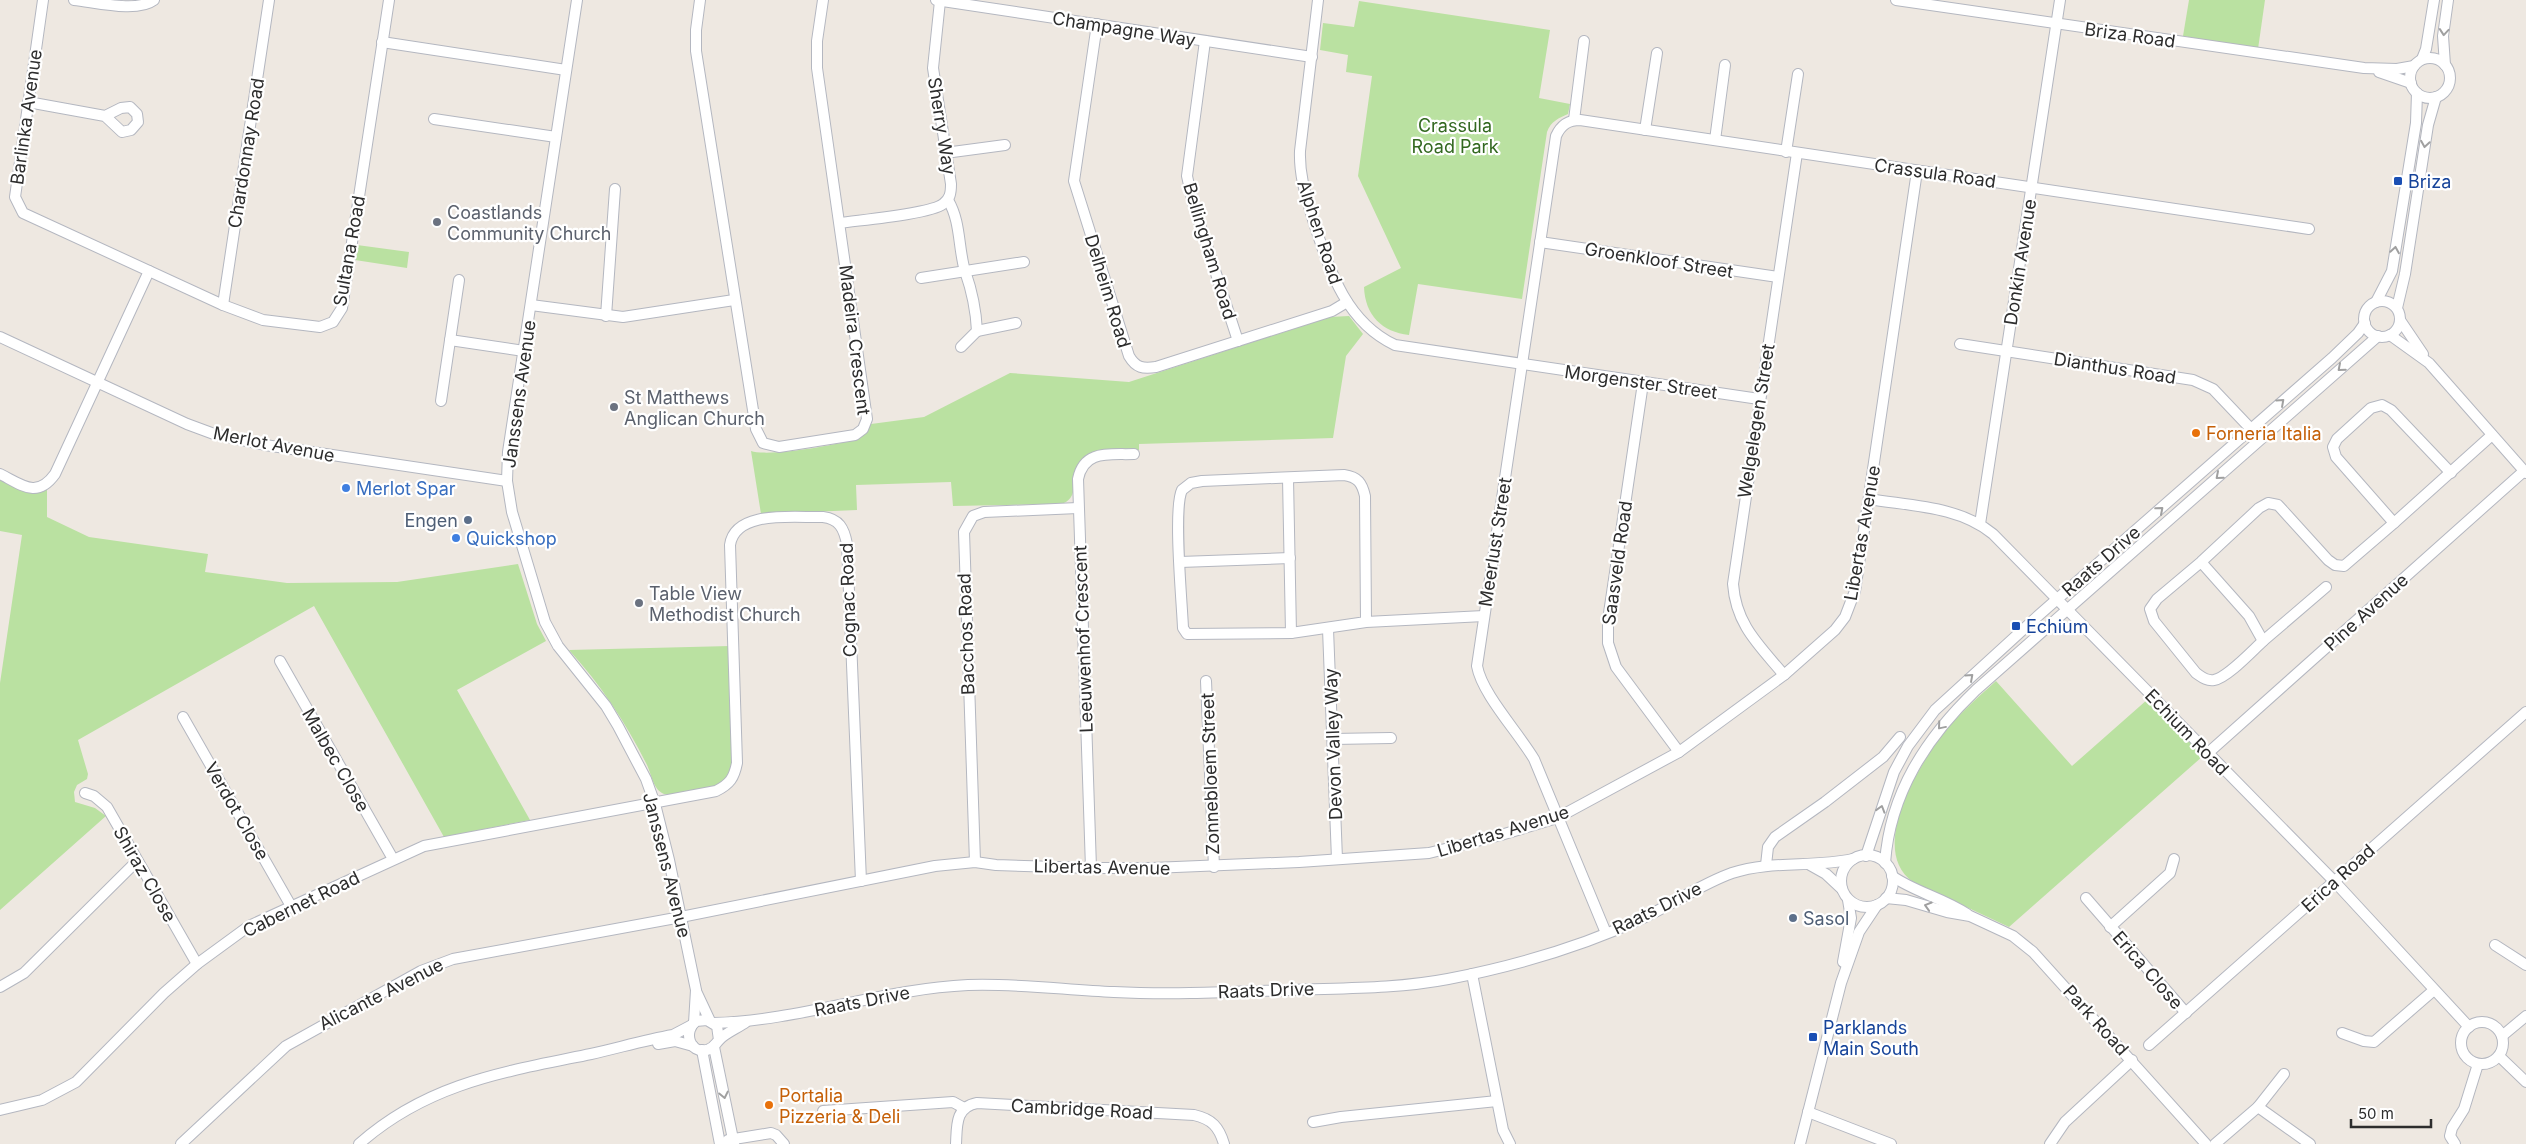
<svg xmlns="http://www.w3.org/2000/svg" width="2526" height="1144" font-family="Inter,sans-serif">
	<rect width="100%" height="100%" fill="#eee8e1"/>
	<g fill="#bae1a1">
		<path d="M2189,0H2265L2258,49L2183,36Z"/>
		<path d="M1359,1L1550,30L1539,98L1570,104L1568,114C1559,118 1551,121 1547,132L1522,299L1418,284L1409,335C1382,332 1365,315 1364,287L1401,268L1358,176L1372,76L1346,72L1348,55L1320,50L1323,23L1354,27Z"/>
		<path d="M357,245L409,252L407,268L355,260Z"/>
		<path d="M1349,316L1363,334L1346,356L1333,438L1139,444V450C1125,450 1106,448 1092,453C1063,464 1086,497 1061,504L953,506L951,482L856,485L857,510L761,514L751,451C770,457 836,445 857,439L864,435L871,424L924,417L1010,373L1129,382L1330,317Z"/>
		<path d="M0,479L42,491L47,489V517L89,537L208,554L205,572L287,583L397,582L518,564L537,624L546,641L457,690L530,820L444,837L314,606L78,740L88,774L87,779L77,785L74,792L75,802L95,808L106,816L0,910V683L22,535L0,531Z"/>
		<path d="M730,646L733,762C732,768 730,775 725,780C718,788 675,797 664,794C653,789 652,776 647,765C626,723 601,685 569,650Z"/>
		<path d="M1996,681L2072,766L2148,699L2203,756L2009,927L1913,882C1868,850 1917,768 1942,735C1958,715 1977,698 1996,681Z"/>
	</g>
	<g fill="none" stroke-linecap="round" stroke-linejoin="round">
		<g stroke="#b4b7c0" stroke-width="12">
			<g id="minor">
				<path d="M43,0L15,197L23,213L223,305L263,320L320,327L333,322L342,308L389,0"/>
				<path d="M74,0C95,2 137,13 154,0"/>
				<path d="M577,0L508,452L507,481L512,512L545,622L558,646L606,706L618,726L646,779L655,804L669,860L696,990L694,1023"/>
				<path d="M700,0L696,30V51L756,429L763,443L779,447L855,435L863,429L867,419L817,68V41L823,0"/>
				<path d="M936,0L1312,57"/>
				<path d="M1318,0L1300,151C1299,177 1307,199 1314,223C1330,271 1346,322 1395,345L1759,399"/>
				<path d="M1896,0L2364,68L2397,69L2414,66"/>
				<path d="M1097,24L1074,181L1129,356C1136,368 1143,369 1156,367L1332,311L1347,302"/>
				<path d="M1205,41L1187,176L1193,203L1238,341"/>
				<path d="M382,42L566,70"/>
				<circle cx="2430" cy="78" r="20"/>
				<path d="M2422,59L2426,49L2434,0"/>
				<path d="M2445,65L2443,36L2448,0"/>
				<path d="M2379,72L2411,83"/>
				<path d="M28,102L105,116L122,132L131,130L138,122L137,114L130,107L121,108L105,116"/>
				<path d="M434,119L556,137"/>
				<path d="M1574,120L1584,41"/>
				<path d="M1645,130L1657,53"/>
				<path d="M1715,140L1725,65"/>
				<path d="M1786,152L1798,74"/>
				<path d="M945,153L1005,145"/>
				<path d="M948,200C961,222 958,247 965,271C972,291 976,309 977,331L961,347"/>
				<path d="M840,223C860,220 930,214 943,204C950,199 951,193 951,184L933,68L940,1"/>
				<path d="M1540,242L1778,277"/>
				<path d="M921,278L1024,262"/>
				<circle cx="2382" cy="319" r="18"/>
				<path d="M2376,302L2392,271L2416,123L2417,93"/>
				<path d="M223,305L269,0"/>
				<path d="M531,305L623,317L734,300"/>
				<path d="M2397,308L2405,274L2428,125L2436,97"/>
				<path d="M606,316L615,189"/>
				<path d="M2400,320L2423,354"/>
				<path d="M977,331L1016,323"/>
				<path d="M2390,335L2429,363L2526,473"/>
				<path d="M0,337L187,424L214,434L265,445L507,481"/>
				<path d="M450,340L524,351"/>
				<path d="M1960,344L2193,380L2213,389L2251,429"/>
				<path d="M1643,383L1608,620V643L1616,667L1679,752"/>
				<path d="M441,401L459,280"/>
				<path d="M0,474C22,485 37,499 55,474L149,271"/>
				<path d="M1288,478L1291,633"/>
				<path d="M1869,499C1911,506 1959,506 1993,534L2334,881L2469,1027"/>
				<path d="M2394,523L2336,457L2333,447L2337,439L2371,408L2382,405L2391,410L2451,473"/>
				<path d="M1980,524L2060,0"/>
				<path d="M1180,562L1290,558"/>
				<path d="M2201,562L2249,616L2263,641C2252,651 2227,678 2214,680C2206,681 2202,677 2196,673L2154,621L2150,609L2157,599L2201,562L2259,508L2268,503L2278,505L2328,560L2335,565L2344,566L2394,523L2492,435"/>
				<path d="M1366,622L1365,496C1362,483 1358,477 1344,475L1202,481L1191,483L1182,490C1173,508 1182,602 1183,628L1187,634L1291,633L1366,622L1484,616"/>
				<path d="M1328,629L1337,859"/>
				<path d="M2263,641L2326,587"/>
				<path d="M280,661L393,859"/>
				<path d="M1784,675C1759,645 1736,625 1733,584L1797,153"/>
				<path d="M1206,681L1214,867"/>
				<path d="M183,717L291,906"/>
				<path d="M1333,739L1391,738"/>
				<path d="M2208,753L2524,471"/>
				<path d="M85,793L94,796L107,807L197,964"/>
				<circle cx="1867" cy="881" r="26"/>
				<path d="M1866,856L1894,772L1908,746L1935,710L2039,615L2332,358L2358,333L2365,323"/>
				<path d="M975,862L964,532L973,516L984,512L1078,508"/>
				<path d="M1885,863C1890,793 1926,738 1976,690L2378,336"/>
				<path d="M1766,865L1768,847L1775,837L1825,802L1883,757L1900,737"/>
				<path d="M1810,865L1826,874L1842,889"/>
				<path d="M1091,868L1078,479C1084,449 1110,455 1134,454"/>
				<path d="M1892,876C1915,892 1943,898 1967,914"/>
				<path d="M1886,898L1906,900L1947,912L1970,916L2013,936L2033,952L2206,1144"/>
				<path d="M2086,898L2186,1013"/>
				<path d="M2110,927L2170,873L2174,859"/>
				<path d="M1606,933L1534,759C1518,732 1482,694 1477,666L1556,136C1561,125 1568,120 1580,120L2309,229"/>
				<path d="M2495,945L2526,965"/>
				<path d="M1843,962L1851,918L1848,900"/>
				<path d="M1472,974L1503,1130L1510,1144"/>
				<path d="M0,987L24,973L137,861"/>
				<path d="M696,991L710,1021"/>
				<circle cx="2482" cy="1043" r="21"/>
				<path d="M713,1023C799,1021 882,989 968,985C1016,983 1066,990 1114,992C1172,995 1232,992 1290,990C1342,988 1396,989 1448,979C1515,966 1581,947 1643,918C1673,904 1701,884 1732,873C1772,860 1813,868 1853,859"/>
				<path d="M2342,1033L2364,1041L2374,1042L2434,990"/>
				<path d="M2502,1036L2526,1016"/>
				<path d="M719,1040L717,1026L707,1020L696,1021C683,1031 689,1054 707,1050C714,1048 715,1044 719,1040C725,1033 738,1028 746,1022"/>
				<path d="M658,1044L675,1041L693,1046"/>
				<path d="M2149,1045L2526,712"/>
				<path d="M714,1047L734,1144"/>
				<path d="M702,1050L720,1144"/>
				<path d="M2499,1056L2526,1082"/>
				<path d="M2258,1107L2284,1074"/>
				<path d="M0,1110L42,1100L76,1082L164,993L197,964L249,926L424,846L716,791C730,784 734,778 737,763L730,545C735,509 796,518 823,517C839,519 844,528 847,544L861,881"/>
				<path d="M823,1111L953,1102L964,1108"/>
				<path d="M1808,1112L1891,1144"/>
				<path d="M1313,1122L1341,1117L1497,1101"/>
				<path d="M728,1140L771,1133L776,1135L784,1144"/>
				<path d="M181,1144L286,1046L421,971L453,959L681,917L935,866L975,862L996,865L1091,868H1152L1299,862L1429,853L1501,835L1557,818L1679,752L1784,675L1835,630L1845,617L1855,591L1917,171"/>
				<path d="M359,1144C428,1083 504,1072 591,1054C618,1048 645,1040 673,1035L692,1025"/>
				<path d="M956,1144C957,1126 955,1107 977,1103L1194,1115C1212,1119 1219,1127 1224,1144"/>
				<path d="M1800,1144L1841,983L1859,932L1877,905"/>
				<path d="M2050,1144L2065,1122L2132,1060"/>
				<path d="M2215,1144L2258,1107L2310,1144"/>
				<path d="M2455,1144L2450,1136L2452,1128L2464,1109L2478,1064"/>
			</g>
		</g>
		<use href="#minor" stroke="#fff" stroke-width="10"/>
	</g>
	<defs><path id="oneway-chevron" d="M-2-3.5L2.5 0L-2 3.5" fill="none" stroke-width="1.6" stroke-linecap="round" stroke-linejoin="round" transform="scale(1.25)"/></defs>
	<g stroke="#a0a0a0">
		<use href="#oneway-chevron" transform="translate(2444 32) rotate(95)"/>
		<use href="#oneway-chevron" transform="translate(2425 144) rotate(99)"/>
		<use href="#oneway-chevron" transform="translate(2395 250) rotate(-81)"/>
		<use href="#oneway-chevron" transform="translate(2341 368) rotate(139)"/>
		<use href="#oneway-chevron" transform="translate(2281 402) rotate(-42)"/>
		<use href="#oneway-chevron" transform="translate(2219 476) rotate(139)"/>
		<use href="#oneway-chevron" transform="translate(2160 510) rotate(-41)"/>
		<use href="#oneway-chevron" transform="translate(1970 677) rotate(-42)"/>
		<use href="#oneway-chevron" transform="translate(1941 726) rotate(130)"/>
		<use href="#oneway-chevron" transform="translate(1881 809) rotate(-73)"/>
		<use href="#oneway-chevron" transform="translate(1928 906) rotate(-163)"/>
		<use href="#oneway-chevron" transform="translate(724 1095) rotate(78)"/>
	</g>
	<g fill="#1a4fb4" stroke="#fff" stroke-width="2">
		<rect x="2393" y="176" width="10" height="10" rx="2.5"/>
		<rect x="2011" y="621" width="10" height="10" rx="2.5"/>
		<rect x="1808" y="1032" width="10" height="10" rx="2.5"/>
	</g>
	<g fill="#6b7280" stroke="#fff" stroke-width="2">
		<circle cx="437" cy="222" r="5"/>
		<circle cx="614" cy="407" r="5"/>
		<circle cx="639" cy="603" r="5"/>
	</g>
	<g fill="#e8710a" stroke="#fff" stroke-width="2">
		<circle cx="2196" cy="433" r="5"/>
		<circle cx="769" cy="1105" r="5"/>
	</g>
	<g fill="#3f7fe0" stroke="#fff" stroke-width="2">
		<circle cx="346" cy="488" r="5"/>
		<circle cx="456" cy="538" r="5"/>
	</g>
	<g fill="#5c6f8a" stroke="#fff" stroke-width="2">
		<circle cx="468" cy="520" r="5"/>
		<circle cx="1793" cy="918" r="5"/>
	</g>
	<g text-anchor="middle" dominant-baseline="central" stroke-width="4.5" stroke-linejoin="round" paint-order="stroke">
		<g font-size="18" fill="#2d2d2d" stroke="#fff">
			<text transform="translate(1124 29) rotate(9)">Champagne Way</text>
			<text transform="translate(2130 35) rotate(8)">Briza Road</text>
			<text transform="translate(26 117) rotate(-82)">Barlinka Avenue</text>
			<text transform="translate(942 126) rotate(81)">Sherry Way</text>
			<text transform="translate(246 153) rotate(-81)">Chardonnay Road</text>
			<text transform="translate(1935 173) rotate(8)">Crassula Road</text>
			<text transform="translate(1320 232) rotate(72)">Alphen Road</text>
			<text transform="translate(349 251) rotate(-80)">Sultana Road</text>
			<text transform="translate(1210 251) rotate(73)">Bellingham Road</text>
			<text transform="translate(1659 260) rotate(9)">Groenkloof Street</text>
			<text transform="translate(2020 262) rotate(-81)">Donkin Avenue</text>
			<text transform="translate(1108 291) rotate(73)">Delheim Road</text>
			<text transform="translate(855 340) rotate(83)">Madeira Crescent</text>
			<text transform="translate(2115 368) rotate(9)">Dianthus Road</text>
			<text transform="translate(1641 382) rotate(8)">Morgenster Street</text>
			<text transform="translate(519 394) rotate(-82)">Janssens Avenue</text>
			<text transform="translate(1756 421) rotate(-81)">Welgelegen Street</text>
			<text transform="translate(274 444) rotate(11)">Merlot Avenue</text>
			<text transform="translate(1862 533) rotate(-80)">Libertas Avenue</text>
			<text transform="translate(1495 542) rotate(-81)">Meerlust Street</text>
			<text transform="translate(2101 561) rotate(-41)">Raats Drive</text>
			<text transform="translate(1617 563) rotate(-82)">Saasveld Road</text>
			<text transform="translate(848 600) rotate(-92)">Cognac Road</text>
			<text transform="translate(2366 612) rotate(-42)">Pine Avenue</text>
			<text transform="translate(966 634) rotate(-92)">Bacchos Road</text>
			<text transform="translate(1083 639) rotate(-92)">Leeuwenhof Crescent</text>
			<text transform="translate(2187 732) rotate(46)">Echium Road</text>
			<text transform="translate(1333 744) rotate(-92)">Devon Valley Way</text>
			<text transform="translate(336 760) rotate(60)">Malbec Close</text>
			<text transform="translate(1210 774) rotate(-92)">Zonnebloem Street</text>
			<text transform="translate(237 811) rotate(60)">Verdot Close</text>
			<text transform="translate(1503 831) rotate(-17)">Libertas Avenue</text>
			<text transform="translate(667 865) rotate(76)">Janssens Avenue</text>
			<text transform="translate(1102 867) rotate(1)">Libertas Avenue</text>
			<text transform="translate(145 874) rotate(60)">Shiraz Close</text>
			<text transform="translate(2338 878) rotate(-42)">Erica Road</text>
			<text transform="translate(301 904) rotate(-26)">Cabernet Road</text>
			<text transform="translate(1657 908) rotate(-26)">Raats Drive</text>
			<text transform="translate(2148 970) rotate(49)">Erica Close</text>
			<text transform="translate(1266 990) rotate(-2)">Raats Drive</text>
			<text transform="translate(381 994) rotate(-27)">Alicante Avenue</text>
			<text transform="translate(862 1001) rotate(-11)">Raats Drive</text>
			<text transform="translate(2096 1020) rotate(48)">Park Road</text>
			<text transform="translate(1082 1109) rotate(3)">Cambridge Road</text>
		</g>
		<g font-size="18" fill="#32681f" stroke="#fff">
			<text x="1455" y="125">Crassula<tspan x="1455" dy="21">Road Park</tspan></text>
		</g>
		<g font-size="18" fill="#164399" stroke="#fff" text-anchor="start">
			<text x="2408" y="181">Briza</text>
			<text x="2026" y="626">Echium</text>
			<text x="1823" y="1027">Parklands<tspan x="1823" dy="21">Main South</tspan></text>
		</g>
		<g font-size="18" fill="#5b616d" stroke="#fff" text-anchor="start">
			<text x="447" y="212">Coastlands<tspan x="447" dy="21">Community Church</tspan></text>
			<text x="624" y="397">St Matthews<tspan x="624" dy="21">Anglican Church</tspan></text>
			<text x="649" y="593">Table View<tspan x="649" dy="21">Methodist Church</tspan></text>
		</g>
		<g font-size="18" fill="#c56008" stroke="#fff" text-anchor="start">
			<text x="2206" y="433">Forneria Italia</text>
			<text x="779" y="1095">Portalia<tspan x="779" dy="21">Pizzeria &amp; Deli</tspan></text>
		</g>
		<g font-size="18" fill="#366cbe" stroke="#fff" text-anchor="start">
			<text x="356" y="488">Merlot Spar</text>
			<text x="466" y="538">Quickshop</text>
		</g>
		<g font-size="18" fill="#4e5e75" stroke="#fff" text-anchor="end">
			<text x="458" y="520">Engen</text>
			<text x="1803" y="918" text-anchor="start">Sasol</text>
		</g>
	</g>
	<path d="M2351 1119v8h80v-8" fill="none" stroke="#2d2d2d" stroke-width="2.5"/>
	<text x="2358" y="1119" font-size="15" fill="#2d2d2d" stroke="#ffffff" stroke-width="4" paint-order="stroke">50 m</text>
</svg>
